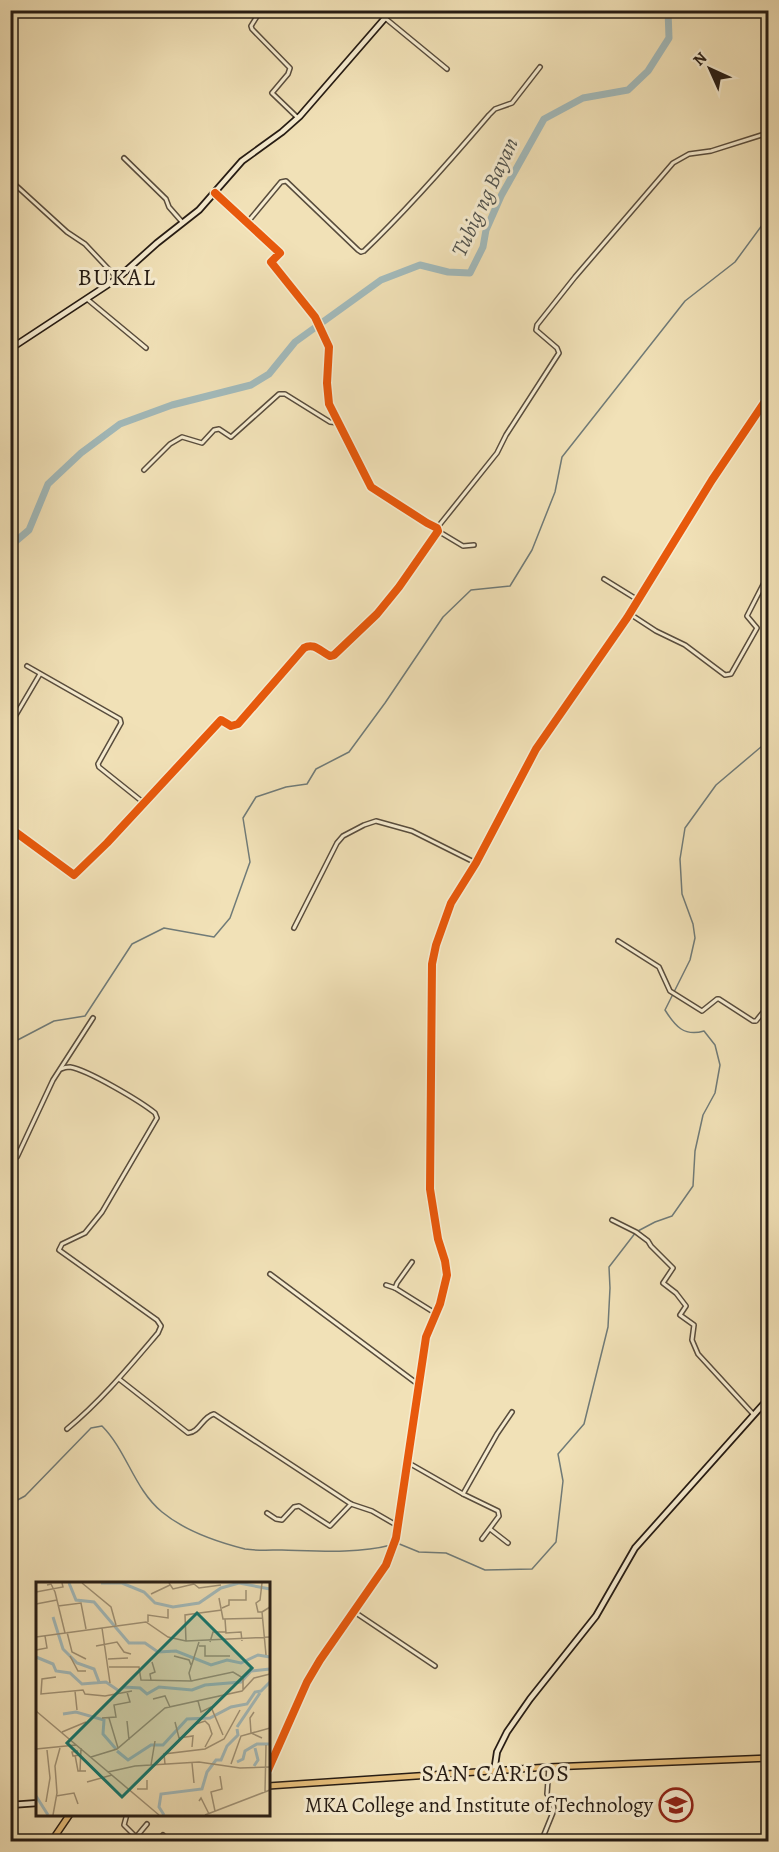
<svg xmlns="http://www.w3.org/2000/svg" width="779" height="1852" font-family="Alegreya,serif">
	<rect width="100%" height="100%" fill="#f1e1b7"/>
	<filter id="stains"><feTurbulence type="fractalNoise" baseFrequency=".00333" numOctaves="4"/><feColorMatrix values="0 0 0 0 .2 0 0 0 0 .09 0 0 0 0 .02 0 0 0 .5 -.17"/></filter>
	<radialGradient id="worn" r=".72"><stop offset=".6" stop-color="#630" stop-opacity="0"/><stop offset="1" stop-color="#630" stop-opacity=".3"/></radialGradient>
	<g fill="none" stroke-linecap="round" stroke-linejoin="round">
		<g stroke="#707b78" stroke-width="1.5">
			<path d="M10,1044L54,1021L85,1016L132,944L164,928L214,937L230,918L250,862L243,818L256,797L286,787L307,784L316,769L349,752L385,703L443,617L471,590L510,586L532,550L555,492L562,457L685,301L735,262L768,217"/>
			<path d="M10,1504L25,1496L91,1428L102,1426C127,1451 134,1489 162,1512C185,1531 217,1542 245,1549C257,1551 270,1550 282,1550C318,1551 357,1554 391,1545"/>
			<path d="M397,1543L419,1552L446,1553L485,1570L532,1569L556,1542L563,1481L558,1454L584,1424L608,1327L610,1288L609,1267L636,1232L655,1222L672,1216L693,1186L695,1151L703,1115L715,1093L720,1065L715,1045L704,1031C684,1037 675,1026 665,1010L690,960L695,938L693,924L682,894L680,859L685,828L716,785L768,741"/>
		</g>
		<path stroke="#a2babb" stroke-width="7" d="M10,546L29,530L48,484L81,453L120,424L172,405L251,385L269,374L295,342L381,280L420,265L448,272L470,273L483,247L486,230L501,196L544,119L583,98L628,90L648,71L669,38L668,10"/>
		<g stroke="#594d3d" stroke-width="6">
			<g id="street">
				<path d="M261,10L251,26L252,29L290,68L288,74L272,93L298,118"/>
				<path d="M385,18L447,69"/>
				<path d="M124,158L166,199L169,207L183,223"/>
				<path d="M10,180L67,232L85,244L117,278"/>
				<path d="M247,223L281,182L286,181L358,250L361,252L364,251C409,208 449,162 489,115L495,109L512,103L540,67"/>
				<path d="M87,299L146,348"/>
				<path d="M144,470L170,444L182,437L202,443L214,430L219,429L231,437L279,394H285L330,422L339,423"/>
				<path d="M437,528L497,453L506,435L559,353L557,348L536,330L537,325L575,277L673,163L689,154L711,151L768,133"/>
				<path d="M438,531L463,546L474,545"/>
				<path d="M604,579L638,600"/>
				<path d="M630,614L656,631L685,645L725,675L731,674L757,628L747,616L768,575"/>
				<path d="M27,666L120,719L121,723L98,764L99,767L144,803"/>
				<path d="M10,725L40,674"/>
				<path d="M10,828L74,875L107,843L221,720L231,726L238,724L304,648C314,642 321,652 330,656L334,655L377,614L399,587L438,531L437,528L427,523L371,487L329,404L327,383L329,347L315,317L271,262L280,253L215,193"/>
				<path d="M294,928L337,843L343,836L364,825L376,821L412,831L476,863"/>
				<path d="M618,941L659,967L670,991L702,1011L717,999H719L753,1021H756L768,1006"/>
				<path d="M61,1069C65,1067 66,1067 70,1067C88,1070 140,1101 155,1113L157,1118L102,1212L85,1233L62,1244L59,1250L157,1320L161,1326L158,1333C129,1367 101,1401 67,1429"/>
				<path d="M10,1156L17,1157L53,1080L93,1018"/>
				<path d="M612,1220L636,1232L648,1241L651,1246L673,1268L663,1283L676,1293L686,1306L680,1315L694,1325L692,1340L698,1354L754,1415"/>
				<path d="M270,1274L419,1385"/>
				<path d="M386,1285L395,1288L435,1313"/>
				<path d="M395,1288L397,1283L412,1262"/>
				<path d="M119,1379L188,1433C200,1432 202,1417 214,1414L351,1504L372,1511L398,1526"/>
				<path d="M407,1462L463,1494L498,1511L499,1516L482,1539"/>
				<path d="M463,1494L497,1434L512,1412"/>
				<path d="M267,1513L276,1519L282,1520L294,1507L299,1506L330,1526L351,1504"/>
				<path d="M490,1529L508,1543"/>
				<path d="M353,1611L435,1666"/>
				<path d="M268,1770L307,1682L320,1660L386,1565L396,1538L426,1337L440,1304L447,1275L445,1261L438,1239L430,1189L432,964L436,945L451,903L476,863L536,749L627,618L712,480L768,397"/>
				<path d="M127,1814L124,1825L141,1842"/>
				<path d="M132,1842L147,1824"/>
				<path d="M157,1842L163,1835"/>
				<path d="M541,1842L554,1810L553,1804L547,1794L549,1767"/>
			</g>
		</g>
		<g stroke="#261c14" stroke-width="8">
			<g id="secondary">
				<path d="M10,349L118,278L157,243L199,210L242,161L282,132L300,116L392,10"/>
				<path d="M494,1772L497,1752L507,1732L530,1699L596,1616L635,1548L768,1399"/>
				<path d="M10,1805L38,1803"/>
			</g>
		</g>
		<g stroke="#261c14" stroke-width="8">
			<g id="primary">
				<path d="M268,1786L549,1767L768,1758"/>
				<path d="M51,1842L70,1814"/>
			</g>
		</g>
		<use href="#street" stroke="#f6ecd0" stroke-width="3"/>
		<use href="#secondary" stroke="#f6ecd0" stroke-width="4.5"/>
		<use href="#primary" stroke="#e8c07c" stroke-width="5"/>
		<g stroke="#f6ecd0" stroke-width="11">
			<g id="cycleway">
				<path d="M10,828L74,875L107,843L221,720L231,726L238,724L304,648C314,642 321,652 330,656L334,655L377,614L399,587L438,531L437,528L427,523L371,487L329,404L327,383L329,347L315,317L271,262L280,253L215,193"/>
				<path d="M268,1770L307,1682L320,1660L386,1565L396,1538L426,1337L440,1304L447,1275L445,1261L438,1239L430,1189L432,964L436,945L451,903L476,863L536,749L627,618L712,480L768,397"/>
			</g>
		</g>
		<use href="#cycleway" stroke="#e8590c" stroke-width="8"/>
	</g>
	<defs>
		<g id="university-ring" transform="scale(1.725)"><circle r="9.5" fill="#f6ecd0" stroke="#8f2418" stroke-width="1.5"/><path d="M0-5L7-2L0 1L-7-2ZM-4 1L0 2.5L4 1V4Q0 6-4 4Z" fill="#8f2418"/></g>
	</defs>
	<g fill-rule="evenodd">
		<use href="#university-ring" x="676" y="1805"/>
	</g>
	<g text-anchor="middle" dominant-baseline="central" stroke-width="6" stroke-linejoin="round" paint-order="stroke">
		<g font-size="21" fill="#261c14" stroke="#f6ecd0" text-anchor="end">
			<text x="653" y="1805">MKA College and Institute of Technology</text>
		</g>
		<g font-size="22" font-style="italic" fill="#51534e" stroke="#f6ecd0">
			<text transform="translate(485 197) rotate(-65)">Tubig ng Bayan</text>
		</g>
		<g font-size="24" letter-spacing="1.5" fill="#261c14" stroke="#f6ecd0">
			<text x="117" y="277">BUKAL</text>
			<text x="496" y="1773">SAN CARLOS</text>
		</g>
	</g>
	<g transform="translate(36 1582)">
		<rect width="234" height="234" fill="#f1e1b7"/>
		<path fill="none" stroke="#a2babb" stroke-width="3" d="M33,1L40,18L58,20L93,61H109L122,70L140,69L175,83L191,78L205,81L222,73L234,75M65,1H86L108,10L119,21L137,25L163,21L185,6L203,1L234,7M17,35L27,67L41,81L58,87L63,100M0,75L17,82L20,89L34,91L46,102L70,100L83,109L88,105L104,106L111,112L123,105L156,108L169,103L205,100L215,89L234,87M27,132L40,130L68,138L67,152L80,167M201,145L224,111M81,169L92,178L115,163H127L151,137L174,136L195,125L211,122L219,110L225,109L234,100M201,180L207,177L209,169L221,162H234M218,184L222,178L219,166M0,214L12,233M128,233L123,225L125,212L166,207L171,190L180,178H185L191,164L202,153L201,147"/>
		<path fill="none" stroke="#a09276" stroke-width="1.5" d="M46,1L75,25L80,43M133,1L137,7L158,2M226,1L224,18L220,21L222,30H226M158,2L163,6L185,3M11,3L15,2L19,10L29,51M0,10L27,5L26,1M115,12L134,3M183,16L187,37L226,36M0,22L21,18M22,24L45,21L50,47M186,26L193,23V18H210V8M189,37L190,51L205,50L206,59M112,40V33L132,36V27M66,46L74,101M31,50L36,70L50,77M0,55L110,40L132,55L150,59L234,55M150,59L149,33L186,28M174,60L177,50H190M60,64L81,60L88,70L95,72M163,64H169V74H194M0,68L11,66L9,54M230,73L226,30L234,25M34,74L42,89H50M138,74L153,78L155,83M72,77L92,76M73,85H103L105,98L155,99L153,91L163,60M20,95L6,97L5,112L47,108L49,112L69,114L96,109M115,98L114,92L119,90L116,80M155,99L197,90L207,96V108M39,109L41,128M117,117L129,114L134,125M162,119L165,130L175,125L187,153M0,129L123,233M218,130L214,136L215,151L226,156M66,136L80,135L78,123L94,120L91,110M73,136L82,166M91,139L93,158M139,140L143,156L157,154L156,165M160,142L169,139L173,143L176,152L169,165M26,150L50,140M0,167L40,163M42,169L36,170L37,174L45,173M39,173L42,189H50M55,175L81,167L129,126L206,109L218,96L234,92M156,181L158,201M129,182L128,172L169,167L188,157L204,128M195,182L205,154L234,146M115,183L119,159M44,189L45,166M72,190L99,184L163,180L204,186L234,185M51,200L76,193M101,207H111V198M229,210L230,163M20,214L38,211L42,222M163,219L165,216L173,232M10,220L14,196L11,168M179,229L175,210L186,207L184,194M17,233L21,211L19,184L24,166M169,233L234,208"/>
		<path fill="#0f766e" fill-opacity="0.15" stroke="#0f766e" stroke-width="3" d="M161,31L216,86L86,215L31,161Z"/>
		<rect width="234" height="234" fill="none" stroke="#261c14" stroke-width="3"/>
	</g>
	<rect width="779" height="1852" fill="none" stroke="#f1e1b7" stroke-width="36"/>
	<rect x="12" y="12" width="755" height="1828" fill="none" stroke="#261c14" stroke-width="3"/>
	<rect x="18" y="18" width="743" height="1816" fill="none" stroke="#261c14" stroke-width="1.5"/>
	<g transform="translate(710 69) rotate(315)" stroke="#f6ecd0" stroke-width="4.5" paint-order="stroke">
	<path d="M0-4.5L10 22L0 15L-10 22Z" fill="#261c14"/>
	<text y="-9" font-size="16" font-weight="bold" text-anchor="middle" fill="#261c14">N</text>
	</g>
	<rect width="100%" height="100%" filter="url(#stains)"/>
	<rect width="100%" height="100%" fill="url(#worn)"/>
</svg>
